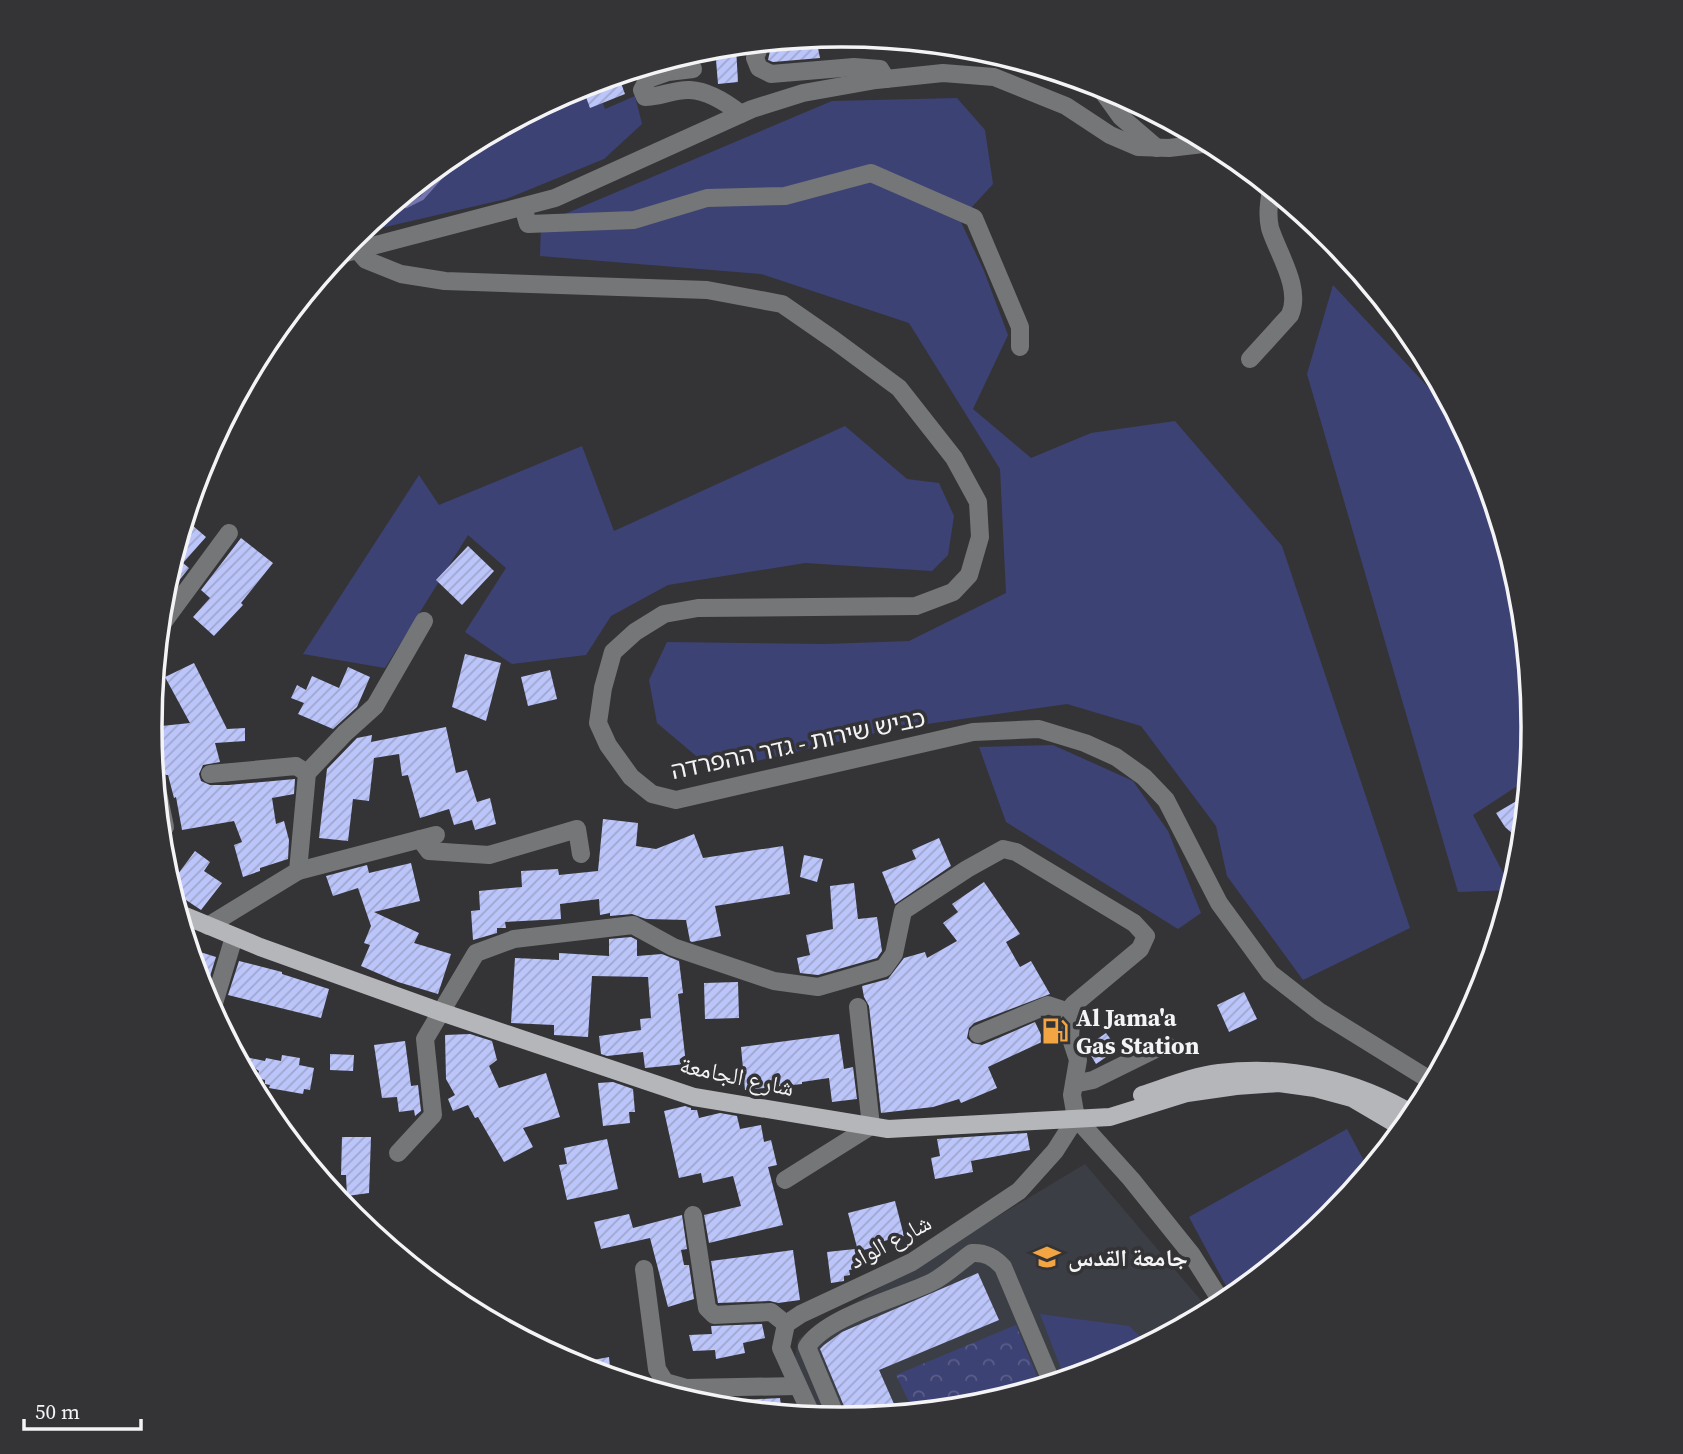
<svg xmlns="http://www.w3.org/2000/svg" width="1683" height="1454" font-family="'Source Serif 4','Noto Naskh Arabic','Noto Sans Hebrew',serif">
	<defs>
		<pattern id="forest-crowns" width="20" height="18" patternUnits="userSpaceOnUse" patternTransform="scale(1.75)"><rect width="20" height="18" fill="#3d4275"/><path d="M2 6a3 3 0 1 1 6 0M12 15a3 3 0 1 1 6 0" fill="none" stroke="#5a5e89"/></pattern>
		<pattern id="building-hatch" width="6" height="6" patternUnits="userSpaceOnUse" patternTransform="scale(1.75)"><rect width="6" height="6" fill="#bcc5fa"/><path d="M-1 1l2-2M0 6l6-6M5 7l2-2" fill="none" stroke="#9fa6ce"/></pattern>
	</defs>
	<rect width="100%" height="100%" fill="#343437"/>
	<path fill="#3c3e46" d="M1085,1164L1210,1311L1106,1366L976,1406L842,1419L807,1416L795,1357L798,1340L811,1329Z"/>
	<g fill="#3d4275">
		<path d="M595,82L605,109L635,96L642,124L604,159L506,199L381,228L377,218L457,151L577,88Z"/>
		<path d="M957,98L985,130L993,184L960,220L984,271L1008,335L973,409L1031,458L1091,433L1175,421L1282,546L1410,928L1303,980L1227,876L1216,826L1141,726L1067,704L892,729L714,771L657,723L649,680L667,642L826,644L909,641L1006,593L1000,469L909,323L761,274L540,256L541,224L832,101Z"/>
		<path d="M1333,285L1456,417L1481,463L1520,592L1533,727L1528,779L1473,815L1512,890L1458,892L1307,374Z"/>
		<path d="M845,426L907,479L939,483L954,516L948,555L932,571L805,563L668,585L611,616L586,655L512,664L465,632L506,568L468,535L385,668L303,654L419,475L439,505L582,446L614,531Z"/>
		<path d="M1053,745L1133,781L1168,831L1201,913L1178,929L1006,822L979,747Z"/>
		<path d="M1347,1129L1369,1170L1331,1217L1232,1297L1189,1217Z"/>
		<path d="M1040,1314L1129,1326L1148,1344L1106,1366L1065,1379Z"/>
	</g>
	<path fill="url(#forest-crowns)" d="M1016,1325L1041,1386L976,1406L914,1412L896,1375Z"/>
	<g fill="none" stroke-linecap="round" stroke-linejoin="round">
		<path stroke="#7375ac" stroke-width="4.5" d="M406,206L422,198L468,146"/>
	</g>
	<g fill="url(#building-hatch)">
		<path d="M816,38L820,58L773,62L768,60L772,42Z"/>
		<path d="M736,47L738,82L718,84L715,48Z"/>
		<path d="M618,75L625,94L590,108L582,86Z"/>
		<path d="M185,519L206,537L183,563L189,568L162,602L163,592Z"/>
		<path d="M241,538L273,563L241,603L243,605L214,636L193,617L210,598L201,590Z"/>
		<path d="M468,546L494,571L462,605L436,580Z"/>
		<path d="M465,654L501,663L486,721L452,707Z"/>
		<path d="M194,663L227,729L245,728V741L215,743L220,762L203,765L199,774L201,781L210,785H228L295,779L294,794L272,798L276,824L284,821L289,840L288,859L260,868V871L243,877L234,845L242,842L234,821L182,830L176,797L174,798L168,775H166L158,767L152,727L190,723L165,677Z"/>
		<path d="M348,667L370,677L357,707L333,729L298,714L304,703L291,698L297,685L306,690L312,676L339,688Z"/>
		<path d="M550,670L557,699L528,706L521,677Z"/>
		<path d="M446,727L456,773L467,770L477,802L490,798L496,824L475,830L472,820L454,825L449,809L420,818L408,775L402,776L399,754L374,758L369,801L353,799L348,841L319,838L327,769L357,738L372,735L371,742Z"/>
		<path d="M1520,799L1525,809L1522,842L1505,827L1496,813Z"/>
		<path d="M603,819L638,823L636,846L656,849L694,834L703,858L783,846L790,894L715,906L721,936L692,942L690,941L686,920L646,919L632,914L610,916V913L600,915L599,899L560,904L561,919L505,922L506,928H497V933L473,940L471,911L480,910L479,891L522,887L521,871L558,869L559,875L598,871Z"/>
		<path d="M939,838L951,866L895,904L882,872L916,859L912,850Z"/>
		<path d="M195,851L210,862L204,871L222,883L201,910L171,890L163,864L178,874Z"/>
		<path d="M804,855L823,859L817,882L800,877Z"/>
		<path d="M411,863L420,901L374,912L419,933L414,943L451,954L438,994L398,982L361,966L370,945L364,943L371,926L358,888L333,896L326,876L367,865L369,873Z"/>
		<path d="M984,882L1020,934L1006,942L1020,967L1031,961L1050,994L974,1023L969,1028L967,1038L972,1043L982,1045L1035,1022L1044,1041L988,1067L997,1088L961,1103L959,1099L933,1107L881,1113L869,1006L864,997L862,986L888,979L904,958L925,952L927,958L957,941L943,923L958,912L952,904Z"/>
		<path d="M854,883L858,919L877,917L882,951L877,958L818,975L800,973L797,958L810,955L806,935L833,929L830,886Z"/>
		<path d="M631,937L637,940V956L662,954L679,961L683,993L678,994L686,1064L645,1068L643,1052L607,1056L601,1054L599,1036L641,1030L640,1019L651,1018L648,977L592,976L588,1037L554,1035V1025L511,1023L515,958L559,960V953L609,956V939Z"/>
		<path d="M197,951L216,957L206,989L201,988L193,963Z"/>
		<path d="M239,961L282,972V974L329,989L321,1018L228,995Z"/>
		<path d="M738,982L739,1018L705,1019L704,983Z"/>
		<path d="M1244,992L1257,1019L1229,1032L1217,1005Z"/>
		<path d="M1106,1033L1118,1049L1096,1064L1086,1047Z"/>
		<path d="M470,1034L492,1041L497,1060L489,1066L499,1088L546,1073L560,1117L523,1128L533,1147L504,1162L478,1117L475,1118L468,1105L453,1111L448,1099L455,1095L446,1079L445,1035Z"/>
		<path d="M839,1034L844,1069L853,1067L857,1099L832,1102L829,1078L802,1082V1084L745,1090L741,1047Z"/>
		<path d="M405,1041L411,1086L418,1085L421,1111L415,1116L414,1110L399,1112L397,1097L382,1098L374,1045Z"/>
		<path d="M330,1054L354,1055L353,1071L330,1070Z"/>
		<path d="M236,1055L265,1061L266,1058L281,1061L282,1055L300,1058L299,1065L314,1068L310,1090L304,1089L303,1094L269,1088L270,1085L265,1084V1080L257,1078L259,1071Z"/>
		<path d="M613,1082L633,1089L635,1112H629L630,1123L603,1126L598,1083Z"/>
		<path d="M685,1106L691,1108V1110H697L699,1118L720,1113L737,1116L740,1129L761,1125L764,1142L771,1140L777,1165L768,1167L783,1225L709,1243L704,1215L741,1206L733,1176L703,1183L701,1173L679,1178L664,1111Z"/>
		<path d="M1027,1133L1030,1150L971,1161L973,1172L935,1179L931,1158L940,1156L937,1139Z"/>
		<path d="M342,1137H371L369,1193L347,1196L346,1175H341Z"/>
		<path d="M607,1139L618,1189L567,1200L559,1165L567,1164L564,1148Z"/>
		<path d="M895,1201L904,1236L872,1244L873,1248L858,1251L848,1213Z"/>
		<path d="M629,1214L633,1228L682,1215L687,1249L681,1250L684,1265H689L694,1299L668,1307L650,1238L601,1249L594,1222Z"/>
		<path d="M855,1249L857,1269L849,1270L850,1275L844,1276V1281L831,1283L827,1252Z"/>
		<path d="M793,1250L800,1300L778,1303L770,1301L718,1303L711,1261Z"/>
		<path d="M978,1273L999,1320L879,1370L898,1413L849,1418L820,1349L824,1345L842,1332Z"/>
		<path d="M762,1324L765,1338L743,1343L745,1353L716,1359L715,1350L693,1351L689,1335L712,1334L711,1326Z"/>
		<path d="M609,1357L611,1377L572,1364Z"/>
		<path d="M780,1398L782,1413L725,1408V1401Z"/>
	</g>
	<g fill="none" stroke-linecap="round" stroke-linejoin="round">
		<g stroke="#757677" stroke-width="18">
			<path d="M761,43L755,58L759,68L771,74L854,67L880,69L886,79"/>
			<path d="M693,69L668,72L648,79L642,90L645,97C660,97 675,89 690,90C709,91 727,103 741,114"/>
			<path d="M1098,85L1121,117L1157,148"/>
			<path d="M523,207L528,224L634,220L707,198L785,196L871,173L974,218L1020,327V347"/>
			<path d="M350,241L366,260L401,274L445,281L707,290L782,304L834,340L899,388L954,458L978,502L980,537L969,575L953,592L916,606L698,608L664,614L635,632L613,652L603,688L598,723L608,745L631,777L652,794L676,800L973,732L1039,729L1085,743L1116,757L1144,777L1166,800L1219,903L1270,973L1320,1012L1433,1082"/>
			<path d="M338,255L555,198L752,109L803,93L876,80L943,73L994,77L1066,106L1110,135L1138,147L1169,148L1203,144L1216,146"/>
			<path d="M1250,359L1290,315C1302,288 1278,254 1270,228C1267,215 1269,202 1271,189"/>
			<path d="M159,628L229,533"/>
			<path d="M210,774L296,766L307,773"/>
			<path d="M155,778L165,827L159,828"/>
			<path d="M420,839L429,851L489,855L577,829L581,854"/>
			<path d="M298,871L436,835"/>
			<path d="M208,926L298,871L307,773L345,733L375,706L424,621"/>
			<path d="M212,1010L234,937"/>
			<path d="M978,1034L1048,1005L1072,1013"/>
			<path d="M1074,1084L1093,1080L1166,1044"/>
			<path d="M1076,1118L1131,1179L1192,1255L1223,1304"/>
			<path d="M398,1153L433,1115L425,1039L476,953L514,939L633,925L673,947L774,981L818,987L884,968L894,954L903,911L967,869L1003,849L1016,852L1134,923L1146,936L1140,949L1073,1005L1070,1036L1078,1060L1072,1095L1076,1118"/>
			<path d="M785,1180L871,1126L858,1007"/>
			<path d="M693,1215L707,1308L714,1315L771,1312L786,1324"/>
			<path d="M644,1269L657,1369L665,1382L686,1388L798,1386"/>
			<path d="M1183,1323L1184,1325"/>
			<path d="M812,1416L781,1348L786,1324L801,1314L912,1262L1019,1191L1055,1151L1076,1118"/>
			<path d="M837,1419L807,1347C825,1317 899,1298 932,1282C946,1275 959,1262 972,1253C985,1252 994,1257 1003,1267L1052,1383"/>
		</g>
		<g stroke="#b5b6b9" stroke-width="18">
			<path d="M178,913L260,947L441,1012L694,1097L888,1129L1110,1117L1187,1093L1236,1086L1279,1083L1315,1088L1352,1098L1403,1128"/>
			<path d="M1142,1095C1167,1087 1193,1076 1219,1073C1288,1065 1355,1079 1414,1115"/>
		</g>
	</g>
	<defs>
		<g id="fuel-bare" transform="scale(2.1)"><path d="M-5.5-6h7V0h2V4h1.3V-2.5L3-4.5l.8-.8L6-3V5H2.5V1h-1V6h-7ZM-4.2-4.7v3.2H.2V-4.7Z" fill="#f3a443" stroke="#343437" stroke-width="2.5" paint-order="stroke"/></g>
		<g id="university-bare" transform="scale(2.1)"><path d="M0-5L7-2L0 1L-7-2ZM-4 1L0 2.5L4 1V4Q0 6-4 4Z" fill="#f3a443" stroke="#343437" stroke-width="2.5" paint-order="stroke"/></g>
	</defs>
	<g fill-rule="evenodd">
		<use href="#fuel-bare" x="1055" y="1031"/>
		<use href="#university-bare" x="1047" y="1257"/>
	</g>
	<g text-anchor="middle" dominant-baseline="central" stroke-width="7" stroke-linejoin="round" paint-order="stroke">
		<g font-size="24" fill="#f4f4f6" stroke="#343437">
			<text transform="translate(798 744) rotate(-12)">כביש שירות - גדר ההפרדה</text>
			<text transform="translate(737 1076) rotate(12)">شارع الجامعة</text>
			<text transform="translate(890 1241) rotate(-28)">شارع الواد</text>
		</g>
		<g font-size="24" font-weight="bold" fill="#f4f4f6" stroke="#343437" text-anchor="start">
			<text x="1076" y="1017">Al Jama'a<tspan x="1076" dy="28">Gas Station</tspan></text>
			<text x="1068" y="1257">جامعة القدس</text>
		</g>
	</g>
	<path d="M0 0H1683V1454H0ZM841 47H842A679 679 0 0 1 1521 726V728A679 679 0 0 1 842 1407H841A679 679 0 0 1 162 728V726A679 679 0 0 1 841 47Z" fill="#343437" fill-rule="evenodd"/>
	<path fill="none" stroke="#f4f4f6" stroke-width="3.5" d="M841 47H842A679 679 0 0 1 1521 726V728A679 679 0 0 1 842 1407H841A679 679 0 0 1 162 728V726A679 679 0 0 1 841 47Z"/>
	<path d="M24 1419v10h117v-10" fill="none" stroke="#f4f4f6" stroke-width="3.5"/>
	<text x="35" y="1419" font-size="21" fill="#f4f4f6" stroke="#343437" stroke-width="5" paint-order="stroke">50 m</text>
</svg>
